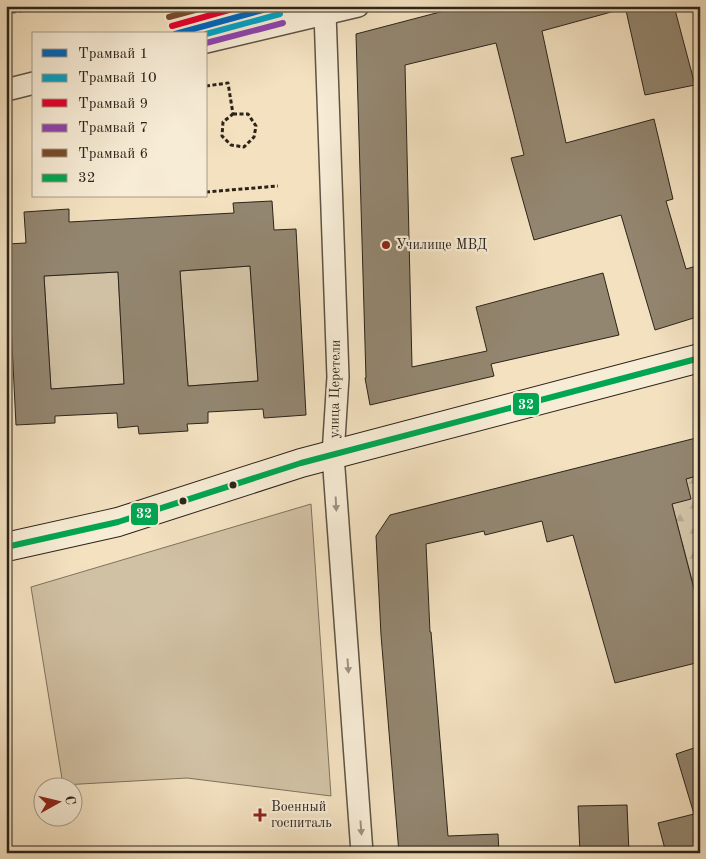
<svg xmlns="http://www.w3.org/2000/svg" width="706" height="859" font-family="'Old Standard TT',serif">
	<defs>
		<pattern id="forest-firs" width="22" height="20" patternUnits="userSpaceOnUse" patternTransform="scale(1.25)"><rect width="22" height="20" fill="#d1c1a4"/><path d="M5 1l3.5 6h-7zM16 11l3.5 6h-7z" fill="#b4a68d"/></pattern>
	</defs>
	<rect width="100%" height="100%" fill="#f3e1c0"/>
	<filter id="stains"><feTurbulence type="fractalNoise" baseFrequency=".004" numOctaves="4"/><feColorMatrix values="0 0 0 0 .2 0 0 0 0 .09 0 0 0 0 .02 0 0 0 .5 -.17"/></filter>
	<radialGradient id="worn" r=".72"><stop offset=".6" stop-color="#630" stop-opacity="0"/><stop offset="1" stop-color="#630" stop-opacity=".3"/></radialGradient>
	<g fill="#d1c1a4" stroke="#7e725f">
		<path d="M250,266L258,381L188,386L180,271Z"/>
		<path d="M118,272L124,384L51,389L44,276Z"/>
		<path d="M311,504L331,796L187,778L63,785L31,587Z"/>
	</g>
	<path fill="url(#forest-firs)" stroke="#7e725f" d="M700,475V610L672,504L686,479Z"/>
	<g fill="#938670" stroke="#2c241a" fill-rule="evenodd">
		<path d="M463,6H614L615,11L542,31L566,143L654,119L673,199L666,201L686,269L700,265V316L655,330L621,215L534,240L511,158L524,155L496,43L405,65L412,367L487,351L476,307L603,273L619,335L491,364L494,376L370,405L365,378H366L356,34Z"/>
		<path d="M625,6H674L695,85L645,95Z"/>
		<path d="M272,201L274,230L296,229L306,415L264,418L263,409L208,412V423L187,424L188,431L139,434L138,426L118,428L117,413L55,416V423L16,425L7,244L26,243L24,212L69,209V222L234,213L233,203ZM250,266L258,381L188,386L180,271ZM118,272L124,384L51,389L44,276Z"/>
		<path d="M700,437V475L686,479L691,499L672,504L700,612V662L615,683L573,535L547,542L542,521L485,535L484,531L426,544L430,632H431L448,836L498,834L499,853H399L381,635L376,536L390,515Z"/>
		<path d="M700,746V818H698L700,853H666L658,823L694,814L676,754Z"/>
		<path d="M627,805L629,853H580L578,806Z"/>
	</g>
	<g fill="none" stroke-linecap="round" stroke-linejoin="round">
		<g stroke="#5e5344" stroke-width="24">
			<g id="street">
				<path d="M325,13L338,377L333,455L362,853"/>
				<path d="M206,42L358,6"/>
				<path d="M6,90L34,83"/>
			</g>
		</g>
		<g stroke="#2c241a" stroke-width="30">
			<path id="secondary" d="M6,547L118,522L301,463L700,358"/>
		</g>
		<g stroke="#2c241a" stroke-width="3" stroke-dasharray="4 2.5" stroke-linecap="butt">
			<path d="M195,6L200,11L219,6"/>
			<path d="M6,13L55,6"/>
			<path d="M206,86L228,83L233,114"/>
			<path d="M233,114H248L256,126L254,137L244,147L231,145L222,136L223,122Z"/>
			<path d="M206,192L278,186"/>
		</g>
		<use href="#street" stroke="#f7ecd6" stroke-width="21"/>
		<use href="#secondary" stroke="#f7ecd6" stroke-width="28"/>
		<g stroke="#f7ecd6" stroke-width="10">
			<path id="bus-1" d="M6,547L118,522L301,463L700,358"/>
		</g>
		<use href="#bus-1" stroke="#00a651" stroke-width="6"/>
		<g stroke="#f7ecd6" stroke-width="10">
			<path id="tram-1" d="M175,34L277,6"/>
		</g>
		<g stroke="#f7ecd6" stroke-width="10">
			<path id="tram-2" d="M206,34L280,14"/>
		</g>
		<g stroke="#f7ecd6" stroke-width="10">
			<path id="tram-3" d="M172,26L243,6"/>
		</g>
		<g stroke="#f7ecd6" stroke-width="10">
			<path id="tram-4" d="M206,43L283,23"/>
		</g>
		<g stroke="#f7ecd6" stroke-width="10">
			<path id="tram-5" d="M169,17L210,6"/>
		</g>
		<use href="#tram-1" stroke="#0065bd" stroke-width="6"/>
		<use href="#tram-2" stroke="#02a2c5" stroke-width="6"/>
		<use href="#tram-3" stroke="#e4002b" stroke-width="6"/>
		<use href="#tram-4" stroke="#8e44ad" stroke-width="6"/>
		<use href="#tram-5" stroke="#7a4b2a" stroke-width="6"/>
	</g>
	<defs><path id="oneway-solid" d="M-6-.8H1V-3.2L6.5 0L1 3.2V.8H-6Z" transform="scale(1.25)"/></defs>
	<g fill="#9c9281">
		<use href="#oneway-solid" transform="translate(336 504) rotate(87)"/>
		<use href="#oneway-solid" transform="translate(348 666) rotate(86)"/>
		<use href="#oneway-solid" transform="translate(361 828) rotate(86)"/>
	</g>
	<g fill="#8f2418" stroke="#f7ecd6" stroke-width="2">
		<circle cx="386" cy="245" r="5"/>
		<path d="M257.5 807.5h5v5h5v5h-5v5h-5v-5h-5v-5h5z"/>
	</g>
	<g fill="#2c241a" stroke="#f7ecd6" stroke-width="2">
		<circle cx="233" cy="485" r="4.5"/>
		<circle cx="183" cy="501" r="4.5"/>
	</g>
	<g text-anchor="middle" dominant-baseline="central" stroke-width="4.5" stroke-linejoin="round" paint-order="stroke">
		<g font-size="14" fill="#2c241a" stroke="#f7ecd6" text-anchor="start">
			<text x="396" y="245">Училище МВД</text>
			<text x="271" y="807">Военный<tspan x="271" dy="16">госпиталь</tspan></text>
		</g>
		<g font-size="14" fill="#2c241a" stroke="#f7ecd6">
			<text transform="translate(335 389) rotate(-89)">улица Церетели</text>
		</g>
	</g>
	<g stroke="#f7ecd6" stroke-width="2">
		<rect x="512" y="392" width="28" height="24" rx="5" fill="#00a651"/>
		<rect x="130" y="502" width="29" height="24" rx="5" fill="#00a651"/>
	</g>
	<g font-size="14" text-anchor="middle" font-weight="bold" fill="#fff">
		<text x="526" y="409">32</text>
		<text x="144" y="518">32</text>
	</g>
	<rect width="706" height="859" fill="none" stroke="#f3e1c0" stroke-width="25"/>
	<rect x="8" y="8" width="691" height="844" fill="none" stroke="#2c241a" stroke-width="2.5"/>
	<rect x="12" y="12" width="681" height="834" fill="none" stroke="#2c241a"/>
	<rect x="32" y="32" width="175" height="165" fill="#f7ecd6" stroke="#a69c8b"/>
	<rect x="42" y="49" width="25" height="8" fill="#0065bd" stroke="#a69c8b"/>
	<text x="78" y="58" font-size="15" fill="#2c241a">Трамвай 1</text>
	<rect x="42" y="74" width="25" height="8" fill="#02a2c5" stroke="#a69c8b"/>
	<text x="78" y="82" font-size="15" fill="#2c241a">Трамвай 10</text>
	<rect x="42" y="99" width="25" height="8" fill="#e4002b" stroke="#a69c8b"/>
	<text x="78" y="108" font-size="15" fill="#2c241a">Трамвай 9</text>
	<rect x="42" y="124" width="25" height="8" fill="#8e44ad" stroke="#a69c8b"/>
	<text x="78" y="132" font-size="15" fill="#2c241a">Трамвай 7</text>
	<rect x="42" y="149" width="25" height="8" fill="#7a4b2a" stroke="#a69c8b"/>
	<text x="78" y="158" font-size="15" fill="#2c241a">Трамвай 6</text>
	<rect x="42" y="174" width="25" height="8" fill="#00a651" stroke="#a69c8b"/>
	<text x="78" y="182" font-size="15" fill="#2c241a">32</text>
	<g transform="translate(58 802) rotate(82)"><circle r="24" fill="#f7ecd6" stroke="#a69c8b"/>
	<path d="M0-4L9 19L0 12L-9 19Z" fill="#8f2418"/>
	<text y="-8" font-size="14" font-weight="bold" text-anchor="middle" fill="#2c241a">С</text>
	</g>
	<rect width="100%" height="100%" filter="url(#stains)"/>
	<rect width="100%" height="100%" fill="url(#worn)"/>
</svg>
